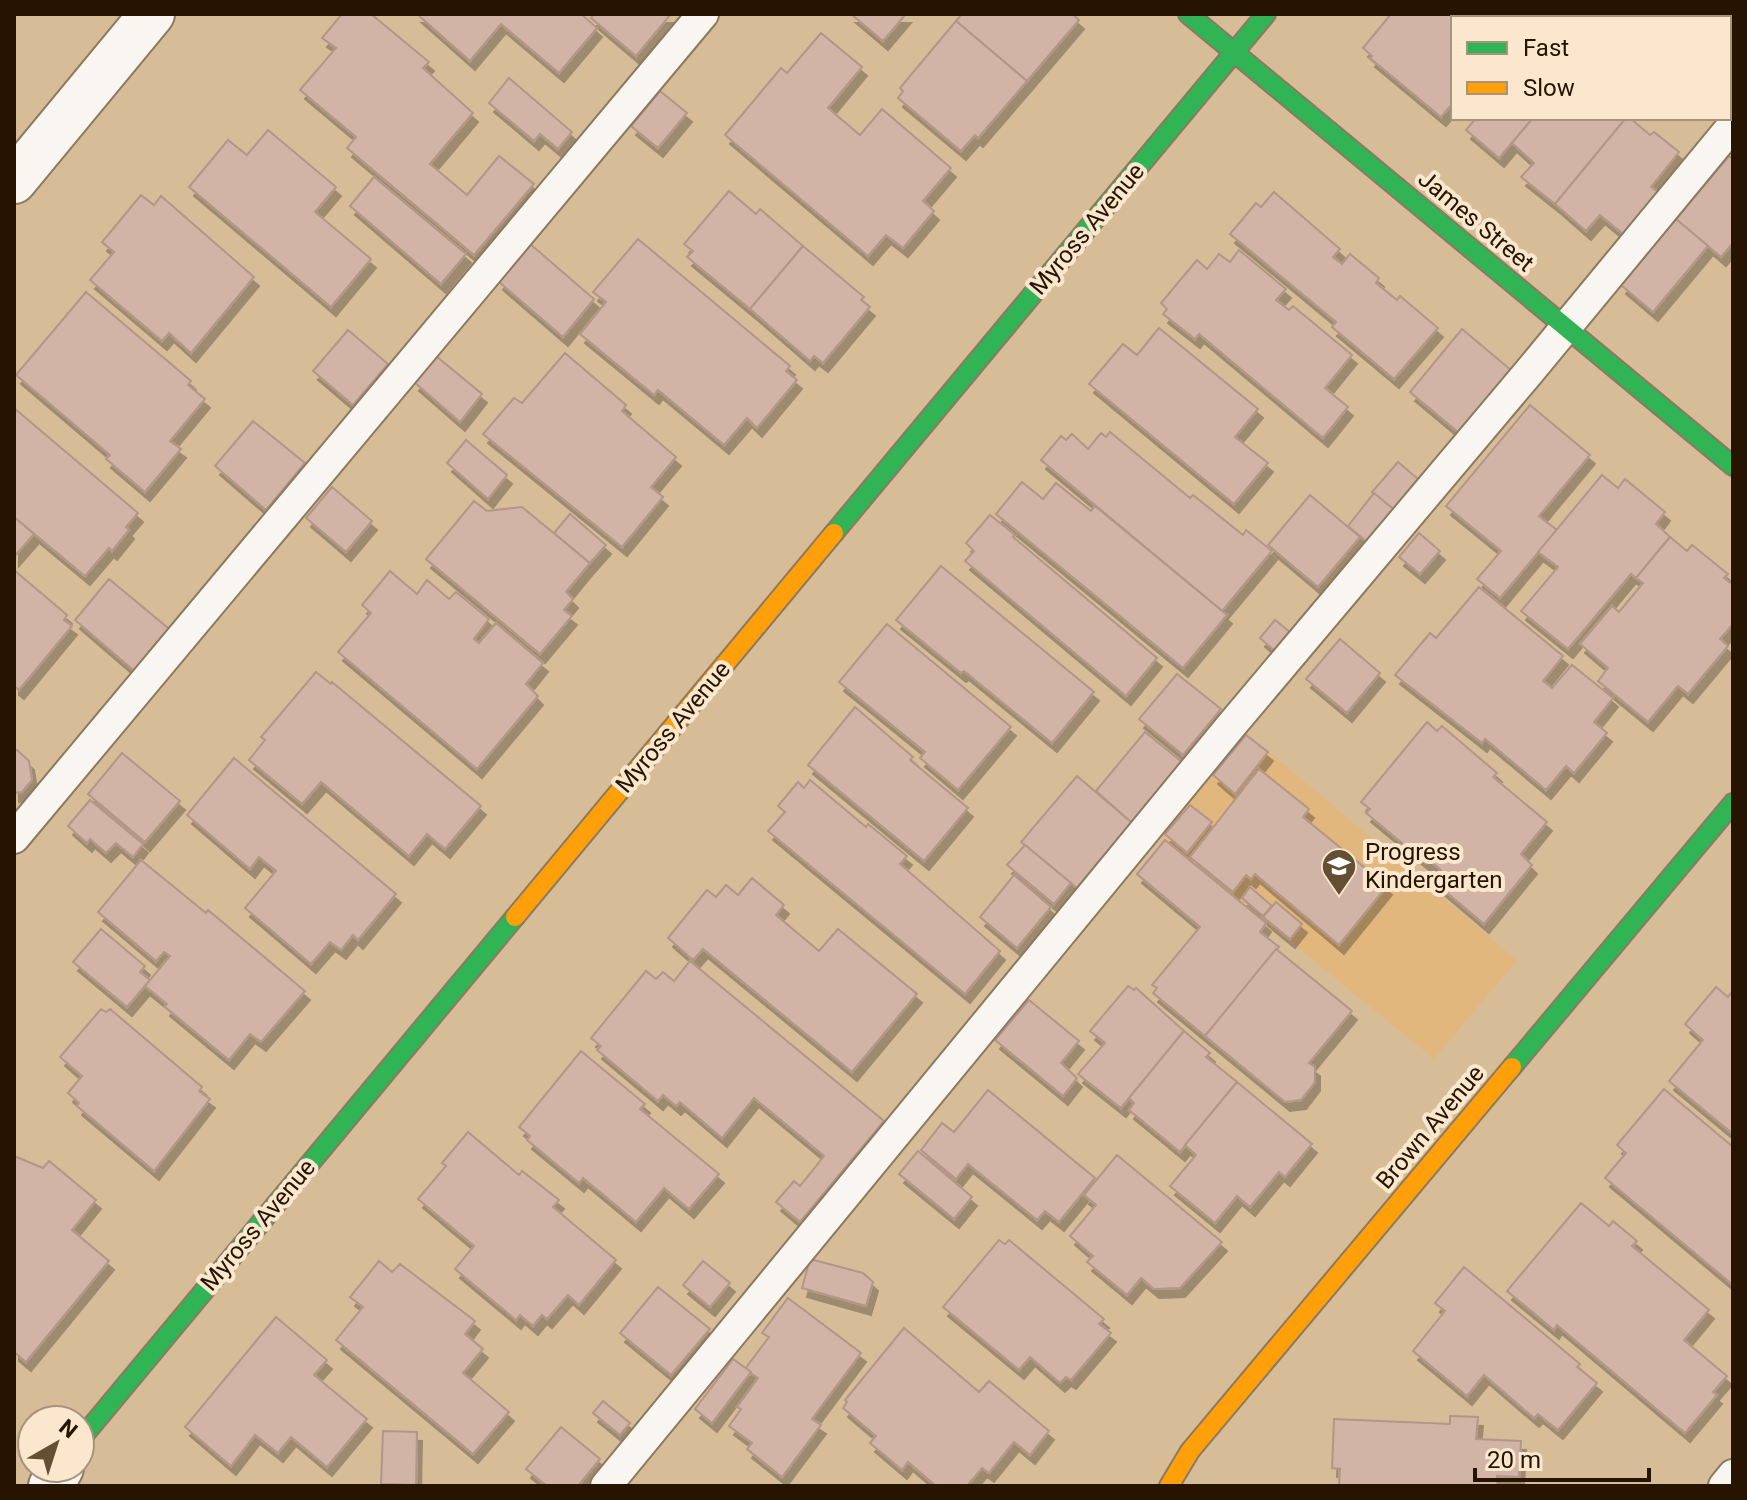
<svg xmlns="http://www.w3.org/2000/svg" width="1747" height="1500" font-family="Roboto,sans-serif">
	<defs>
		<filter id="shadow"><feDropShadow dx="5" dy="9" stdDeviation="0" flood-color="#0004"/></filter>
	</defs>
	<rect width="100%" height="100%" fill="#d7bc98"/>
	<path fill="#e1b77e" d="M1245,732L1517,960L1434,1059L1160,835Z"/>
	<g fill="#d1b4a6" stroke="#b29688" stroke-width="2" filter="url(#shadow)">
		<path d="M342,14H371L429,62L423,68L473,113L430,164L467,195L499,156L534,184L474,255L347,148L356,137L300,90L336,48L322,38Z"/>
		<path d="M417,14H581L597,28L559,73L501,24L470,61Z"/>
		<path d="M594,14H671L636,56L591,18Z"/>
		<path d="M851,14H906L883,41Z"/>
		<path d="M962,14H1072L1079,20L1027,81L956,21Z"/>
		<path d="M1391,14H1493L1498,18H1453V103L1441,117L1370,58L1372,56L1363,48Z"/>
		<path d="M956,21L1027,81L978,138L975,135L961,151L898,98L903,91L900,88Z"/>
		<path d="M821,33L862,67L828,108L860,135L882,109L951,168L923,201L934,211L903,248L886,235L868,256L725,135L781,68L787,73Z"/>
		<path d="M509,78L572,132L558,149L540,134L534,141L489,103Z"/>
		<path d="M660,91L687,113L658,148L631,126Z"/>
		<path d="M1476,118H1533L1499,158L1466,130Z"/>
		<path d="M1533,118H1626L1555,204L1521,177L1534,163L1512,143Z"/>
		<path d="M1626,118H1630L1650,135L1654,132L1679,152L1651,187L1658,192L1623,234L1600,215L1586,231L1555,204Z"/>
		<path d="M268,130L336,187L315,212L371,259L331,307L189,187L228,140L247,155Z"/>
		<path d="M1729,156L1733,159V243L1721,257L1676,219Z"/>
		<path d="M374,177L466,254L441,284L350,206Z"/>
		<path d="M729,191L756,214L760,209L803,246L750,309L687,257L693,251L684,244Z"/>
		<path d="M1274,192L1340,249L1333,257L1342,264L1350,254L1379,278L1376,283L1397,300L1400,296L1438,328L1394,379L1332,327L1336,322L1230,234L1256,203L1261,207Z"/>
		<path d="M141,195L154,205L161,196L254,277L191,353L169,333L162,341L90,280L114,252L102,242Z"/>
		<path d="M1676,219L1708,246L1653,312L1621,285Z"/>
		<path d="M638,239L790,366L786,371L797,380L757,428L747,418L724,445L658,390L654,395L580,334L606,302L593,292Z"/>
		<path d="M529,243L594,299L563,337L498,281Z"/>
		<path d="M803,246L864,297L861,300L870,307L823,363L814,356L810,361L750,309Z"/>
		<path d="M1239,250L1286,289L1276,300L1289,310L1293,306L1352,355L1325,388L1348,407L1323,438L1199,334L1195,339L1163,314L1167,309L1161,303L1197,260L1207,269L1219,254L1230,262Z"/>
		<path d="M86,292L191,381L188,385L205,399L170,441L181,449L145,492L106,459L110,455L16,375Z"/>
		<path d="M1159,328L1258,409L1235,437L1268,463L1234,504L1089,384L1123,344L1137,355Z"/>
		<path d="M1462,329L1511,370L1458,432L1410,392Z"/>
		<path d="M348,330L388,364L353,405L313,371Z"/>
		<path d="M565,353L626,405L622,411L676,457L651,487L663,497L622,547L483,434L514,398L522,403Z"/>
		<path d="M436,356L482,394L460,422L414,382Z"/>
		<path d="M1530,405L1590,455L1539,516L1557,530L1500,598L1477,579L1501,551L1446,506Z"/>
		<path d="M14,408L138,513L126,527L129,530L112,551L109,548L85,576L14,517Z"/>
		<path d="M253,421L305,463L266,510L215,466Z"/>
		<path d="M1110,432L1190,498L1193,495L1243,535L1246,530L1272,551L1222,611L1041,460L1061,436L1066,440L1072,434L1088,449L1101,433L1106,437Z"/>
		<path d="M466,440L507,475L488,499L447,463Z"/>
		<path d="M1398,462L1418,479L1393,509L1372,492Z"/>
		<path d="M1602,475L1618,488L1625,479L1665,512L1656,524L1670,537L1636,578L1631,574L1568,649L1521,611L1558,567L1538,552Z"/>
		<path d="M1022,482L1043,499L1056,483L1091,511L1095,506L1227,615L1183,668L996,514Z"/>
		<path d="M332,487L372,521L346,552L306,518Z"/>
		<path d="M1374,493L1393,509L1367,542L1348,526Z"/>
		<path d="M1310,495L1360,537L1318,587L1268,545Z"/>
		<path d="M474,501L487,511L522,507L590,563L566,592L573,599L564,610L572,616L540,654L426,559Z"/>
		<path d="M570,514L606,545L590,563L554,533Z"/>
		<path d="M990,515L1015,535L1013,537L1157,658L1126,696L965,561L974,551L966,543Z"/>
		<path d="M14,517L34,534L14,557Z"/>
		<path d="M1419,533L1440,551L1420,574L1399,557Z"/>
		<path d="M1670,537L1687,551L1692,545L1728,574L1724,578L1733,585V624L1720,639L1728,646L1688,694L1678,686L1648,722L1598,681L1608,668L1580,644L1612,606L1619,612L1643,583L1636,578Z"/>
		<path d="M941,566L1094,692L1052,743L964,671L961,673L896,620Z"/>
		<path d="M14,570L67,615L64,620L72,626L19,690L14,686Z"/>
		<path d="M390,571L417,594L427,580L449,599L456,592L489,619L474,639L479,643L496,623L543,663L526,684L538,696L477,769L338,652L371,613L362,605Z"/>
		<path d="M109,579L174,633L139,675L75,620Z"/>
		<path d="M1479,587L1563,656L1543,681L1552,688L1572,665L1613,698L1594,722L1607,733L1574,773L1566,766L1546,790L1485,739L1482,743L1395,675L1430,633L1436,638Z"/>
		<path d="M1275,620L1291,633L1276,652L1260,638Z"/>
		<path d="M887,624L1011,727L958,790L920,758L925,752L839,682Z"/>
		<path d="M1340,639L1380,673L1347,713L1306,679Z"/>
		<path d="M316,672L331,684L332,682L481,806L445,849L427,834L409,856L321,782L302,804L249,760L265,740L261,737Z"/>
		<path d="M1177,674L1221,709L1183,755L1139,719Z"/>
		<path d="M855,707L913,757L910,760L968,808L924,861L808,765Z"/>
		<path d="M1427,722L1437,731L1442,726L1497,773L1493,777L1547,822L1521,854L1532,865L1484,924L1432,880L1441,870L1429,860L1426,863L1366,813L1370,809L1361,802Z"/>
		<path d="M1145,732L1182,762L1132,823L1096,791Z"/>
		<path d="M1246,735L1268,752L1235,794L1213,775Z"/>
		<path d="M17,750L29,761L32,780L22,792L14,793V751Z"/>
		<path d="M122,753L180,801L145,842L88,794Z"/>
		<path d="M234,758L396,894L358,940L353,935L341,950L330,942L311,964L245,908L276,871L259,857L250,869L187,815Z"/>
		<path d="M1259,769L1309,809L1303,817L1387,886L1339,945L1255,874L1251,879L1246,875L1233,892L1190,857Z"/>
		<path d="M1077,776L1132,823L1077,888L1021,842Z"/>
		<path d="M810,780L866,827L868,824L907,856L900,864L1000,951L965,994L768,831L785,812L778,806L798,782L804,788Z"/>
		<path d="M90,800L143,844L133,857L116,843L106,853L90,839L87,843L68,826Z"/>
		<path d="M1190,805L1212,822L1187,853L1165,834Z"/>
		<path d="M1165,840L1266,923L1260,932L1279,947L1205,1036L1153,993L1157,988L1152,985L1200,927L1137,874Z"/>
		<path d="M1025,845L1071,883L1054,904L1007,865Z"/>
		<path d="M141,860L206,913L208,910L305,991L261,1042L250,1034L229,1060L165,1007L167,1004L145,986L170,956L164,952L156,961L98,912Z"/>
		<path d="M1014,875L1051,907L1017,948L980,917Z"/>
		<path d="M752,878L784,905L776,915L819,951L838,929L917,994L852,1072L703,949L693,960L668,938L707,890L716,897L726,885L738,895Z"/>
		<path d="M1250,887L1272,906L1263,916L1242,898Z"/>
		<path d="M1276,902L1302,924L1290,939L1263,917Z"/>
		<path d="M101,929L145,966L140,972L150,980L127,1007L73,962Z"/>
		<path d="M1276,949L1352,1011L1309,1063L1315,1067V1082L1301,1100L1285,1102L1205,1036Z"/>
		<path d="M690,961L884,1121L800,1222L776,1202L794,1181L800,1186L824,1156L754,1098L722,1138L680,1102L676,1106L663,1095L658,1101L597,1050L601,1046L591,1038L646,971L656,979L663,972L674,981Z"/>
		<path d="M1128,986L1134,990L1136,988L1184,1031L1121,1108L1078,1074L1105,1043L1090,1031Z"/>
		<path d="M1716,987L1728,997L1733,990V1134L1669,1081L1703,1040L1685,1024Z"/>
		<path d="M1029,1000L1079,1041L1061,1063L1077,1078L1063,1096L995,1040Z"/>
		<path d="M101,1009L106,1012L110,1009L202,1087L199,1091L210,1099L154,1171L77,1106L79,1103L68,1093L82,1076L60,1057Z"/>
		<path d="M1184,1031L1210,1053L1206,1057L1237,1082L1180,1152L1129,1110L1134,1103L1129,1098Z"/>
		<path d="M581,1051L645,1104L640,1109L719,1174L689,1209L664,1188L636,1222L583,1178L579,1183L527,1140L530,1136L519,1127Z"/>
		<path d="M1237,1082L1312,1144L1285,1177L1279,1172L1250,1207L1237,1196L1215,1223L1170,1186L1196,1155L1185,1145Z"/>
		<path d="M1664,1089L1733,1147V1285L1605,1178L1626,1153L1617,1145Z"/>
		<path d="M988,1090L1095,1178L1059,1222L1045,1211L1037,1220L968,1164L956,1179L921,1150L942,1123L954,1132Z"/>
		<path d="M468,1132L519,1175L522,1171L559,1200L553,1207L616,1260L579,1305L568,1295L547,1319L542,1315L533,1326L520,1315L516,1320L455,1269L474,1246L418,1199L446,1166L442,1163Z"/>
		<path d="M918,1151L972,1197L954,1219L899,1174Z"/>
		<path d="M1117,1155L1222,1242L1180,1288L1154,1289L1141,1278L1127,1295L1087,1262L1093,1256L1070,1236L1096,1205L1084,1195Z"/>
		<path d="M14,1156L43,1168L49,1161L96,1200L72,1230L109,1261L26,1362L14,1352Z"/>
		<path d="M1581,1203L1609,1226L1613,1221L1637,1241L1632,1246L1709,1310L1684,1340L1727,1376L1713,1392L1717,1395L1685,1433L1557,1325L1554,1330L1507,1291Z"/>
		<path d="M999,1240L1005,1244L1009,1240L1104,1319L1099,1324L1111,1333L1071,1380L1066,1377L1060,1383L1030,1357L1019,1370L943,1307Z"/>
		<path d="M810,1259L863,1273L873,1282L866,1306L802,1288Z"/>
		<path d="M379,1261L392,1272L400,1264L475,1321L465,1334L483,1349L463,1373L509,1412L473,1454L336,1340L363,1307L350,1297Z"/>
		<path d="M703,1261L730,1283L710,1307L683,1285Z"/>
		<path d="M1464,1267L1580,1364L1577,1367L1597,1383L1558,1430L1538,1414L1534,1418L1484,1375L1467,1396L1413,1351L1445,1311L1435,1303Z"/>
		<path d="M658,1287L710,1329L671,1375L620,1333Z"/>
		<path d="M788,1298L861,1353L812,1419L821,1425L782,1477L747,1449L752,1443L729,1426L741,1409L737,1407L758,1378L745,1369L769,1337L762,1333Z"/>
		<path d="M276,1317L327,1360L314,1375L367,1419L327,1467L291,1437L278,1453L255,1435L231,1466L185,1427Z"/>
		<path d="M904,1328L979,1392L989,1381L1049,1431L1030,1455L1014,1442L989,1473L982,1468L967,1486H936L908,1462L902,1470L870,1443L876,1436L843,1408L847,1402L845,1400Z"/>
		<path d="M733,1359L751,1372L712,1423L695,1409Z"/>
		<path d="M603,1401L630,1423L620,1435L593,1413Z"/>
		<path d="M1450,1416L1478,1417L1476,1439L1521,1441L1519,1477L1497,1476V1486H1339L1340,1469L1332,1468L1334,1419L1450,1424Z"/>
		<path d="M561,1427L600,1459L578,1486H547L526,1469Z"/>
		<path d="M383,1431L417,1432L416,1485L381,1484Z"/>
	</g>
	<g fill="none" stroke-linecap="round" stroke-linejoin="round">
		<g stroke="#8c795f" stroke-width="34">
			<g id="lane">
				<path d="M14,838L703,14"/>
				<path d="M606,1486L1230,727L1529,372L1733,125"/>
				<path d="M1724,1486L1733,1475"/>
			</g>
		</g>
		<g stroke="#8c795f" stroke-width="48">
			<g id="street">
				<path d="M14,181L152,14"/>
				<path d="M51,1486L61,1468"/>
			</g>
		</g>
		<g stroke="#8c795f" stroke-width="22">
			<g id="fast">
				<path d="M1188,14L1733,466"/>
				<path d="M834,533L1266,14"/>
				<path d="M1512,1067L1733,803"/>
				<path d="M80,1440L515,917"/>
			</g>
		</g>
		<g stroke="#8c795f" stroke-width="22">
			<g id="slow">
				<path d="M515,917L834,533"/>
				<path d="M1169,1486L1190,1451L1512,1067"/>
			</g>
		</g>
		<use href="#lane" stroke="#f9f5f0" stroke-width="30"/>
		<use href="#street" stroke="#f9f5f0" stroke-width="44"/>
		<use href="#fast" stroke="#30b455" stroke-width="18"/>
		<use href="#slow" stroke="#ff9f0a" stroke-width="18"/>
	</g>
	<defs>
		<g id="school-pin" transform="scale(1.8)"><path d="M0 17L-7.5 6A9.5 9.5 0 1 1 7.5 6Z" fill="#644f35" stroke="#fbe7cd"/><path d="M0-5L7-2L0 1L-7-2ZM-4 1L0 2.5L4 1V4Q0 6-4 4Z" fill="#fff"/></g>
	</defs>
	<g fill-rule="evenodd">
		<use href="#school-pin" x="1339" y="866"/>
	</g>
	<g text-anchor="middle" dominant-baseline="central" stroke-width="8" stroke-linejoin="round" paint-order="stroke">
		<g font-size="24" fill="#261400" stroke="#fbe7cd">
			<text transform="translate(1476 221) rotate(40)">James Street</text>
			<text transform="translate(1087 229) rotate(-50)">Myross Avenue</text>
			<text transform="translate(673 727) rotate(-50)">Myross Avenue</text>
			<text transform="translate(1430 1127) rotate(-50)">Brown Avenue</text>
			<text transform="translate(258 1225) rotate(-50)">Myross Avenue</text>
		</g>
		<g font-size="24" fill="#261400" stroke="#fbe7cd" text-anchor="start">
			<text x="1365" y="852">Progress<tspan x="1365" dy="28">Kindergarten</tspan></text>
		</g>
	</g>
	<rect width="1747" height="1500" fill="none" stroke="#261400" stroke-width="32"/>
	<rect x="1451" y="16" width="280" height="104" fill="#fbe7cd" stroke="#a6937b" stroke-width="2"/>
	<rect x="1467" y="42" width="40" height="12" fill="#30b455" stroke="#a6937b" stroke-width="2"/>
	<text x="1523" y="56" font-size="24" fill="#261400">Fast</text>
	<rect x="1467" y="82" width="40" height="12" fill="#ff9f0a" stroke="#a6937b" stroke-width="2"/>
	<text x="1523" y="96" font-size="24" fill="#261400">Slow</text>
	<g transform="translate(56 1444) rotate(39)"><circle r="38" fill="#fbe7cd" stroke="#a6937b" stroke-width="2"/>
	<path d="M0-6L14 30L0 20L-14 30Z" fill="#644f35"/>
	<text y="-12" font-size="22" font-weight="bold" text-anchor="middle" fill="#261400">N</text>
	</g>
	<path d="M1475 1468v12h174v-12" fill="none" stroke="#261400" stroke-width="4"/>
	<text x="1487" y="1468" font-size="24" fill="#261400" stroke="#fbe7cd" stroke-width="6" paint-order="stroke">20 m</text>
</svg>
